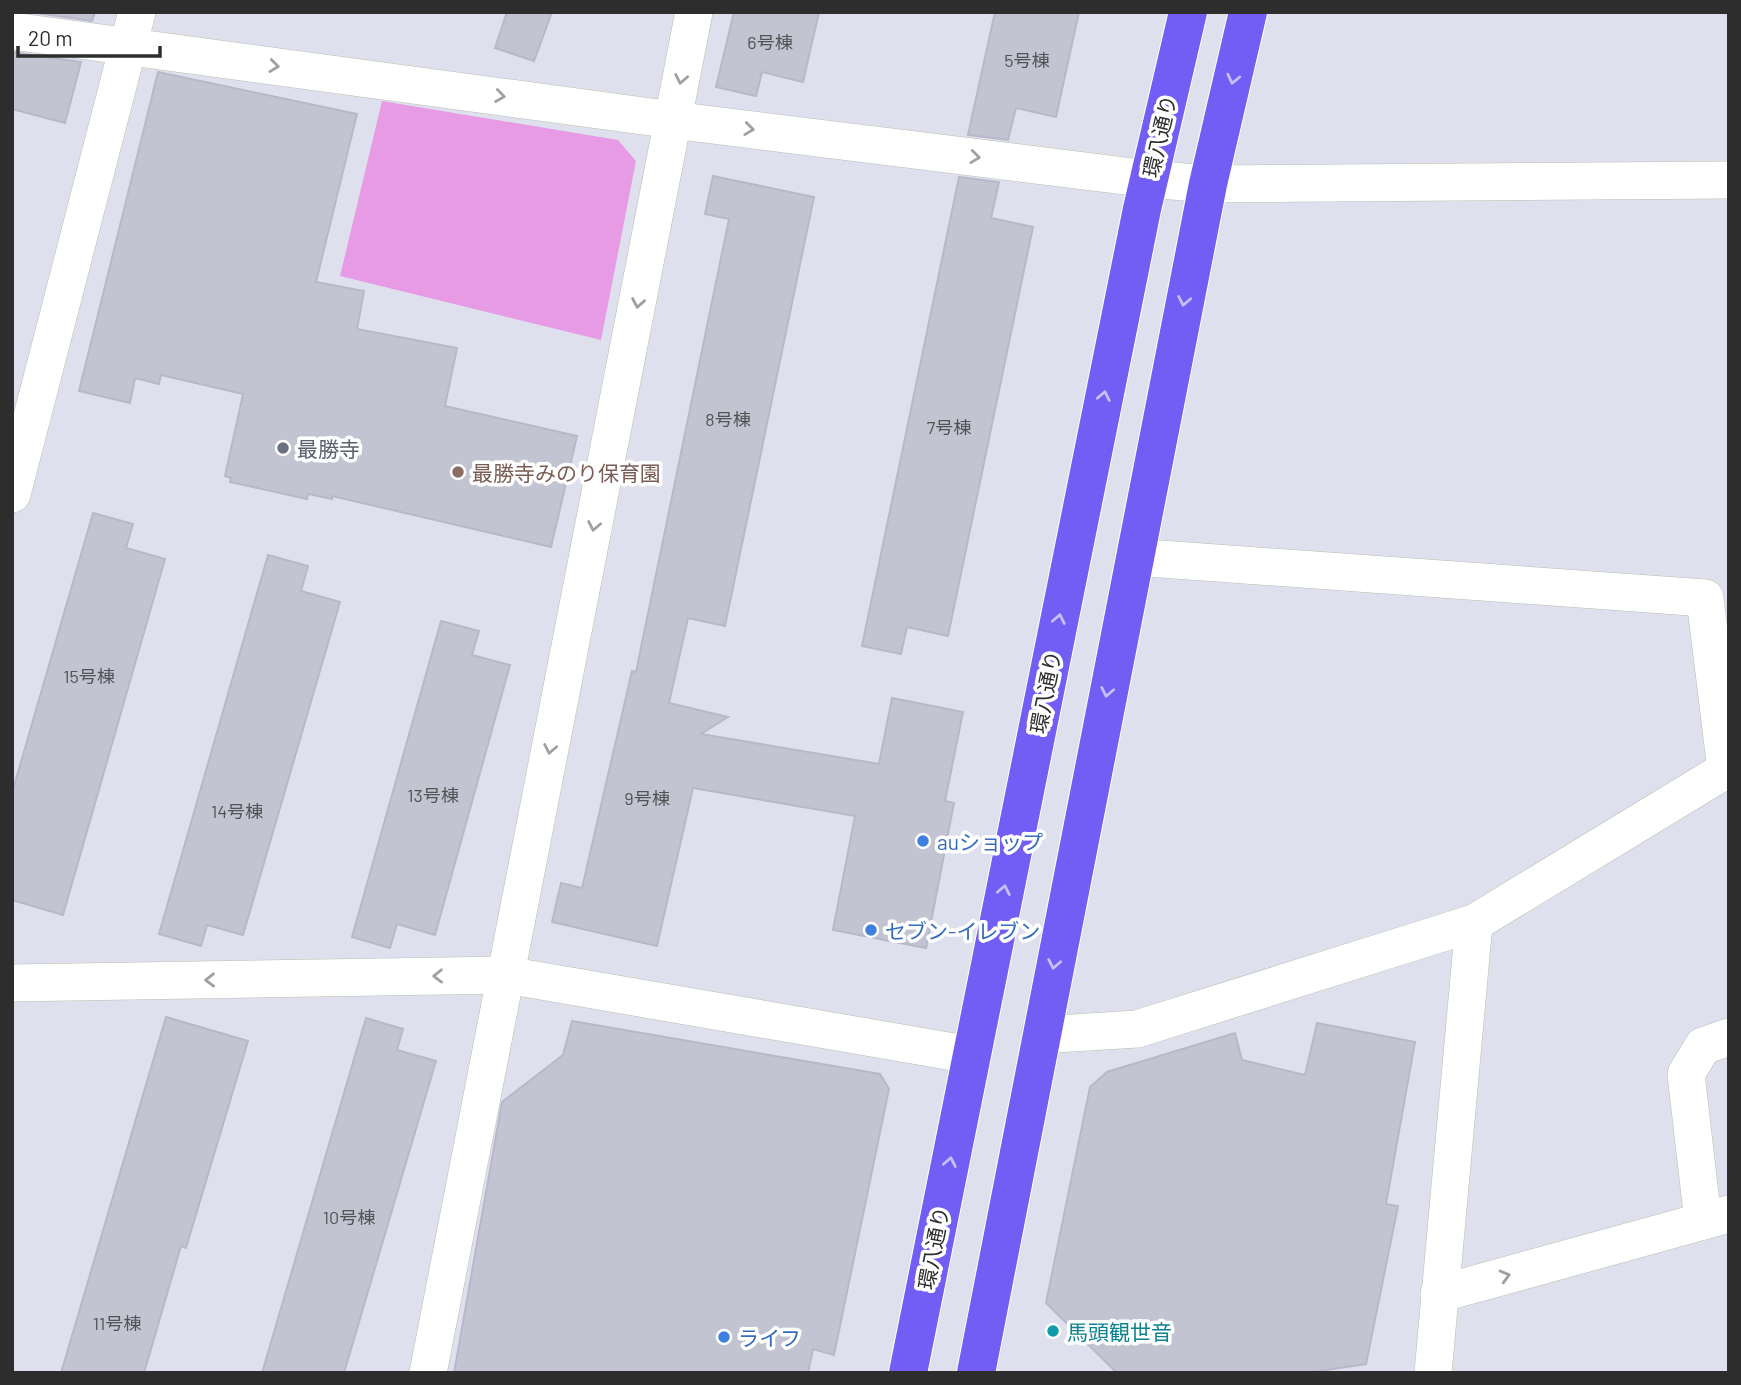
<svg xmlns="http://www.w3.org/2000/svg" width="1741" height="1385" font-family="Barlow,'Noto Sans JP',sans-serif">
	<rect width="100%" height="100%" fill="#dfe0ee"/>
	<path fill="#e69be4" d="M382,101L618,140L636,161L601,340L340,276Z"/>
	<g fill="#c3c4d1" stroke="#b8b8ca" stroke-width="2">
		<path d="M30,12H95L92,21Z"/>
		<path d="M507,12H552L534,61L495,48Z"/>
		<path d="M734,12H819L803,82L762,72L756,96L716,87Z"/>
		<path d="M995,12H1079L1056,117L1016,108L1008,140L968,135Z"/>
		<path d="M12,52L81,62L65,123L12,109Z"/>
		<path d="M158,72L357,114L316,282L364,291L357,329L457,348L445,406L577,436L551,547L332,496V499L308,494L307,499L230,482L231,478L225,476L243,394L161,375L159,384L135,378L130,403L79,391Z"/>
		<path d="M713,176L814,197L725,626L688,618L669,703L728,717L701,734L879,764L892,698L963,712L945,801L954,803L926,948L833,930L855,816L693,788L657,946L552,922L561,883L582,888L632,671L636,672L729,219L705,214Z"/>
		<path d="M959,177L999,182L991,218L1033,227L948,636L907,627L901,654L862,646Z"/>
		<path d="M93,513L133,524L126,548L165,559L63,915L12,900V793Z"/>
		<path d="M268,555L308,566L301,591L340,602L243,935L207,925L201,946L159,934Z"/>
		<path d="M441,621L479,631L472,655L510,665L435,935L397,924L390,948L352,937Z"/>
		<path d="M166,1017L248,1041L186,1248L181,1246L144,1373H61Z"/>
		<path d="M366,1018L403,1029L397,1050L436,1061L344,1373H262Z"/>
		<path d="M572,1021L880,1074L889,1089L834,1355L813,1349L808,1373H454L502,1102L563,1055Z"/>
		<path d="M1317,1023L1415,1042L1386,1204L1398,1206L1366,1364L1306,1373H1117L1046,1303L1090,1087L1107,1072L1235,1033L1242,1060L1305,1075Z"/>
	</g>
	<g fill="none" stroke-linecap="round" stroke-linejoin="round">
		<g stroke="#babdaf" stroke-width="38">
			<g id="street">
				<path d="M12,31L673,120L1149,179L1208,184L1729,180"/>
				<path d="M12,494L137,12"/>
				<path d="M1133,557L1705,598L1726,770"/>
				<path d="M12,983L506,975L971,1055"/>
				<path d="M1040,1035L1137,1029L1474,923L1729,768"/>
				<path d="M1703,1221L1686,1074L1703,1046L1729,1037"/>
				<path d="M1439,1294L1729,1214"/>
				<path d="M428,1373L694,12"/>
				<path d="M1433,1373L1474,923"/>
			</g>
		</g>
		<g stroke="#fff" stroke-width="40">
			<g id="primary">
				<path d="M908,1373L1142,209L1188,12"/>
				<path d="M976,1373L1208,184L1248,12"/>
			</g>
		</g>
		<use href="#street" stroke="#fff" stroke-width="37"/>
		<use href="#primary" stroke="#725ef4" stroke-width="38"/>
	</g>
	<defs><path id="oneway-chevron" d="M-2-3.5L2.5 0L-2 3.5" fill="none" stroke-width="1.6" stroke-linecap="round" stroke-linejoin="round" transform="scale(1.75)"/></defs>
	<g stroke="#a0a0a0">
		<use href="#oneway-chevron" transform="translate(274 66) rotate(7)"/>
		<use href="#oneway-chevron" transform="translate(681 79) rotate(101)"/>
		<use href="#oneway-chevron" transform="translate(500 96) rotate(8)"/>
		<use href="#oneway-chevron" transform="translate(749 129) rotate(7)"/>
		<use href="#oneway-chevron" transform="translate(975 157) rotate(7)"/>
		<use href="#oneway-chevron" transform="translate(638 303) rotate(100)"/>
		<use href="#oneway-chevron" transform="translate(594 526) rotate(101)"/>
		<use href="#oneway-chevron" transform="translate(550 749) rotate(101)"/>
		<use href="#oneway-chevron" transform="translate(438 976) rotate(179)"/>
		<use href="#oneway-chevron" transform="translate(210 980) rotate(179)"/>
		<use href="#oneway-chevron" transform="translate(1505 1276) rotate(-15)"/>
	</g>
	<g stroke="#c7bffb">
		<use href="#oneway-chevron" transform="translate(1233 79) rotate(103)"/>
		<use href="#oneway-chevron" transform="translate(1184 301) rotate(101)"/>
		<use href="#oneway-chevron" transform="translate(1104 396) rotate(-79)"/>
		<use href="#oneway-chevron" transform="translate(1059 619) rotate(-79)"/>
		<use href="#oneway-chevron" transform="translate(1107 692) rotate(101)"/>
		<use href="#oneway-chevron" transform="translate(1004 890) rotate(-79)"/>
		<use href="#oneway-chevron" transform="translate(1054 964) rotate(101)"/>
		<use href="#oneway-chevron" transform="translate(950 1162) rotate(-79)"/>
	</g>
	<circle fill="#6b7280" stroke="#fff" stroke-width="2.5" cx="283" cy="448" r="7"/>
	<circle fill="#8d6e63" stroke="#fff" stroke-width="2.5" cx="458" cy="472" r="7"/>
	<g fill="#3f7fe0" stroke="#fff" stroke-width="2.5">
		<circle cx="923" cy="841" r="7"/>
		<circle cx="871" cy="930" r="7"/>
		<circle cx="724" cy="1337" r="7"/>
	</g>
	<circle fill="#0f9aa8" stroke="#fff" stroke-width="2.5" cx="1053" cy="1331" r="7"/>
	<g text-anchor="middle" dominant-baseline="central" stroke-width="7" stroke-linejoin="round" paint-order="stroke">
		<g font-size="18" fill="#525356">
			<text x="770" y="42">6号棟</text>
			<text x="1027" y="60">5号棟</text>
			<text x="728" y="419">8号棟</text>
			<text x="949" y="427">7号棟</text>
			<text x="89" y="676">15号棟</text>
			<text x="433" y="795">13号棟</text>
			<text x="647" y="798">9号棟</text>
			<text x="237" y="811">14号棟</text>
			<text x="349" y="1217">10号棟</text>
			<text x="117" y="1323">11号棟</text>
		</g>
		<g font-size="21" fill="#2d2d2d" stroke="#fff">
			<text transform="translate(1159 136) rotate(-77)">環八通り</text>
			<text transform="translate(1045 692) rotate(-79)">環八通り</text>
			<text transform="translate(933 1248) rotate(-79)">環八通り</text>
		</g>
		<g font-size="21" fill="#5b616d" stroke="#fff" text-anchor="start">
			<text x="297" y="448">最勝寺</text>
		</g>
		<g font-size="21" fill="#785e54" stroke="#fff" text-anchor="start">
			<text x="472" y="472">最勝寺みのり保育園</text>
		</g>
		<g font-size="21" fill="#366cbe" stroke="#fff" text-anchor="start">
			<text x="937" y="841">auショップ</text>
			<text x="885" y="930">セブン-イレブン</text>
			<text x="738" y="1337">ライフ</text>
		</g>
		<g font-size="21" fill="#0d838f" stroke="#fff" text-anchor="start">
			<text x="1067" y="1331">馬頭観世音</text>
		</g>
	</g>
	<rect width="1741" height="1385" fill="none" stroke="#2d2d2d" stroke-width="28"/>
	<path d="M18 46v10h142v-10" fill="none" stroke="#2d2d2d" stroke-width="3.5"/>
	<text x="28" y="46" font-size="21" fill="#2d2d2d" stroke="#ffffff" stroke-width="5" paint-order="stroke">20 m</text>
</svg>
